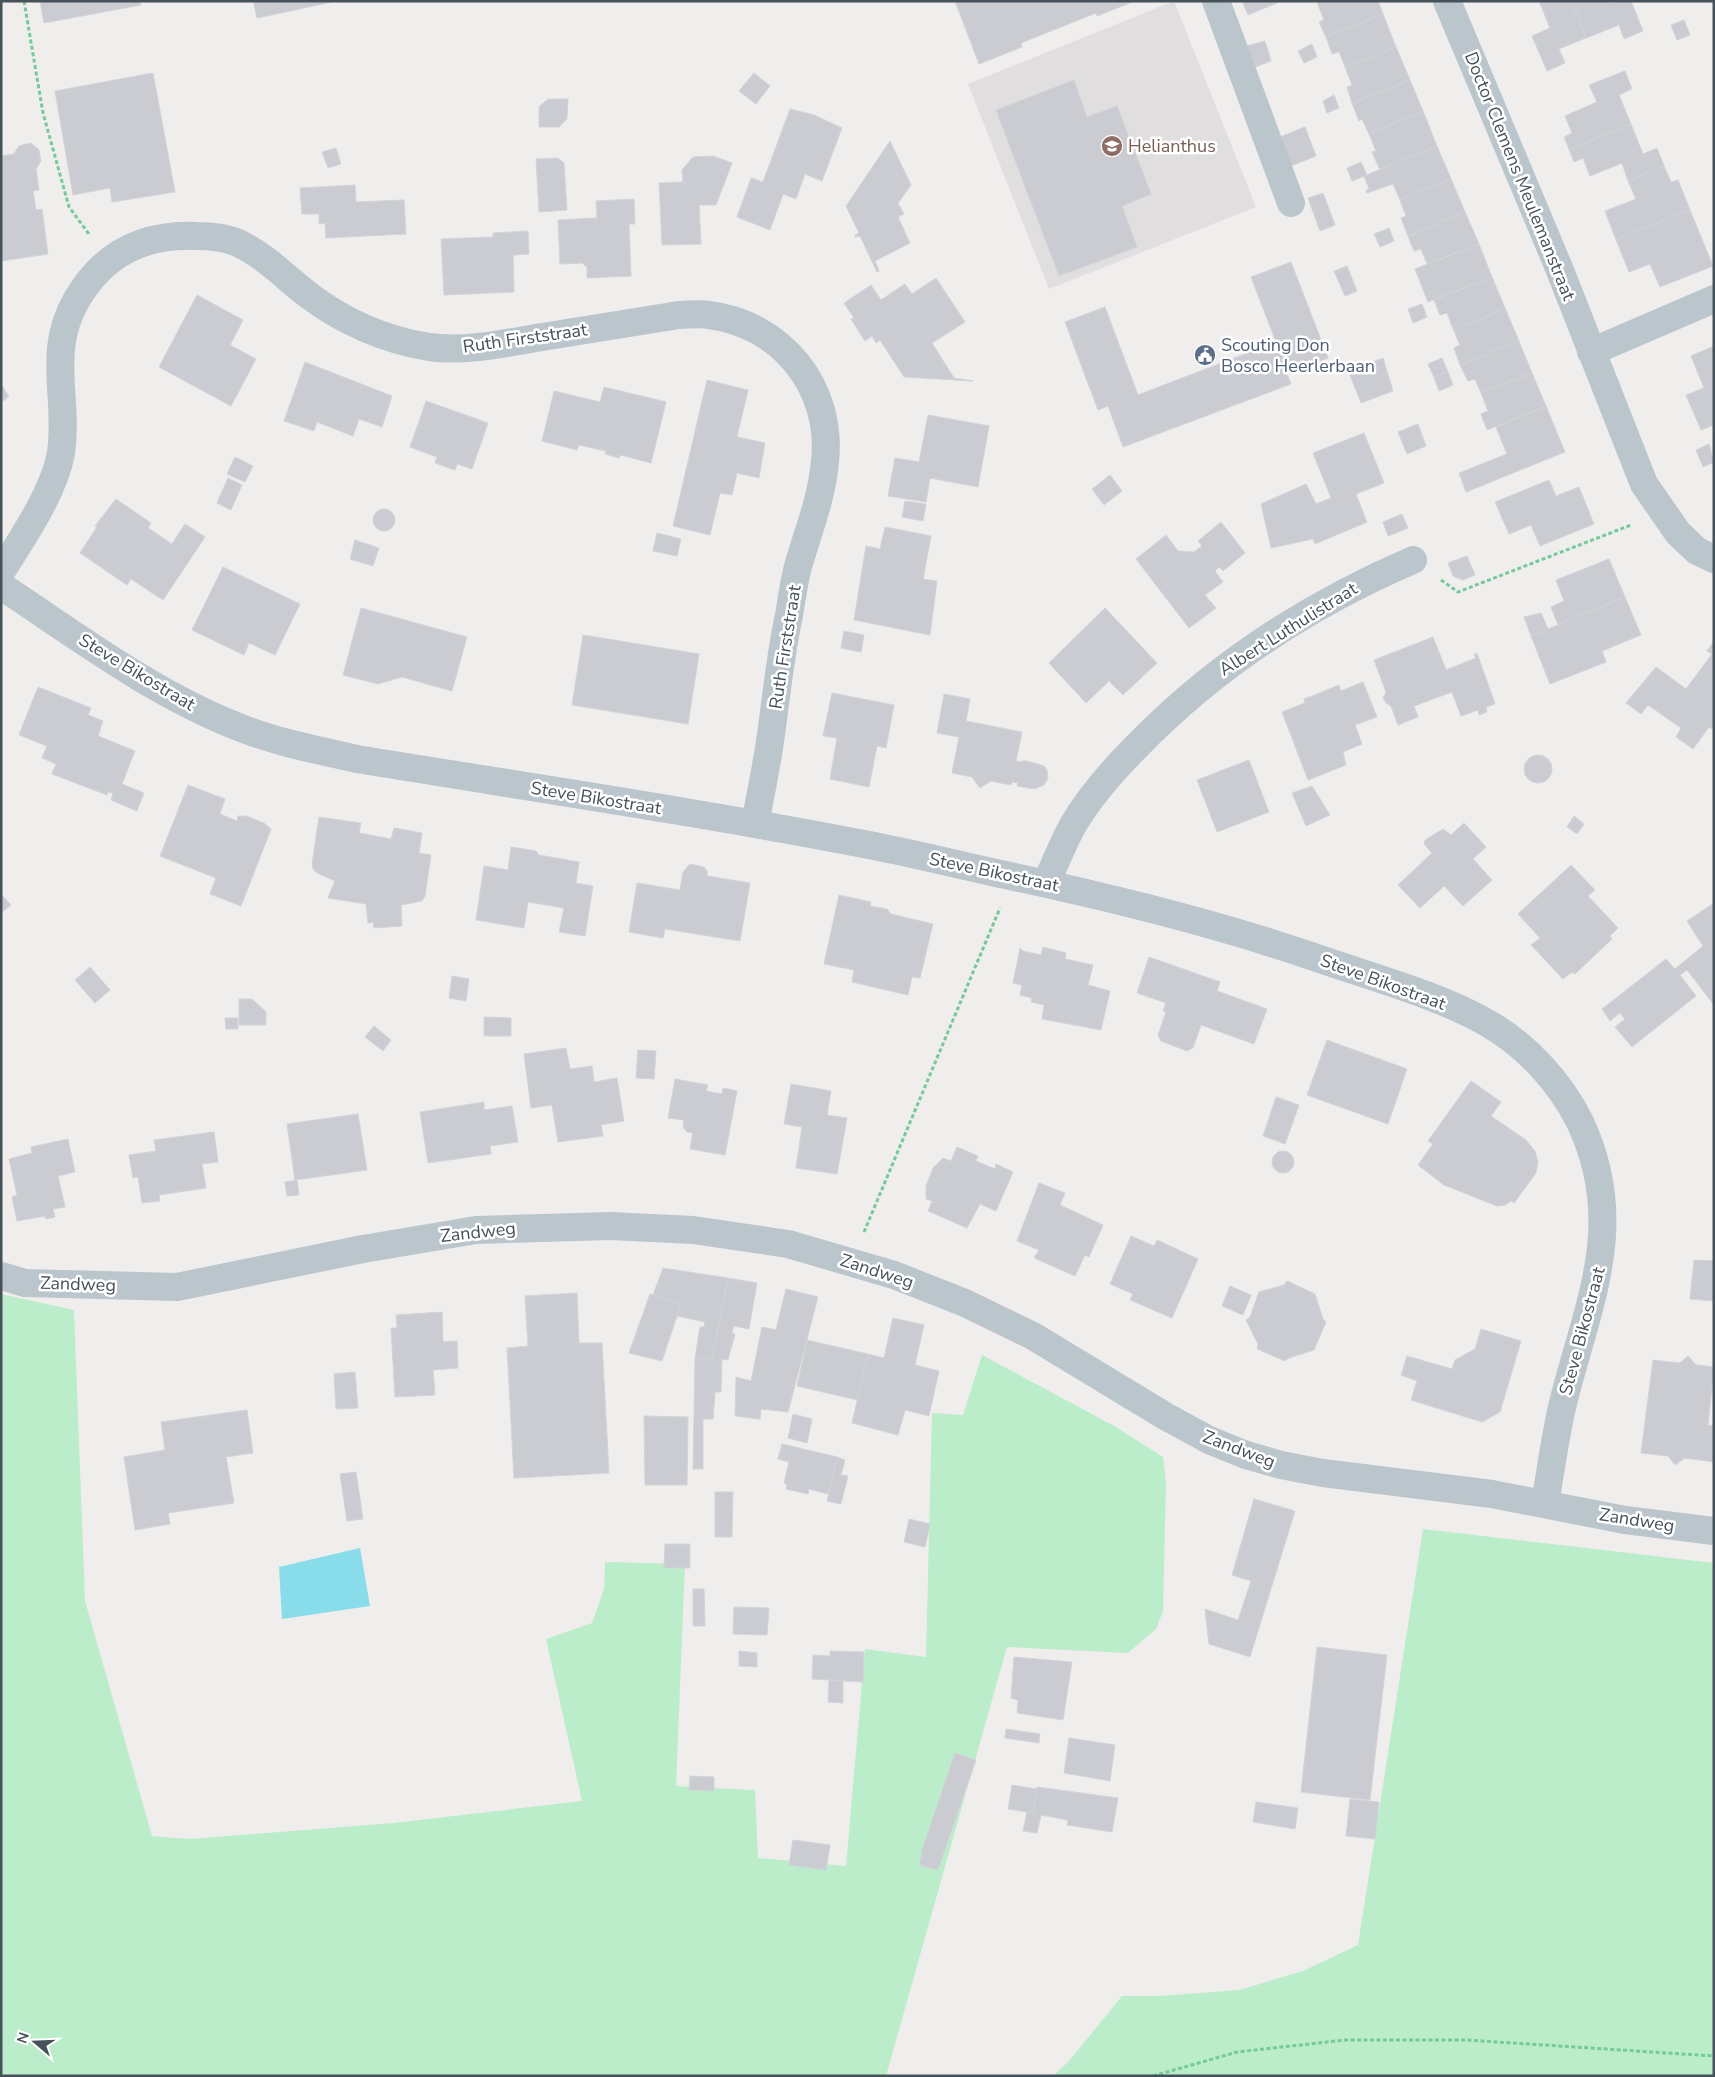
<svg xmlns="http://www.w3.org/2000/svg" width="1715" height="2077" font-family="'Nunito Sans',sans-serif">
	<rect width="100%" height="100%" fill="#f0eded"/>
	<path fill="#e1dedf" d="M1174,1L1256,207L1049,289L968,84Z"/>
	<g fill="#bbedcb">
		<path d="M1,1294L74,1310L85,1601L152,1836L189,1839L393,1823L582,1801L546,1639L592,1623L604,1589L605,1562L685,1564L676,1786L755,1790L758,1858L846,1866L865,1649L926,1657L932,1413L963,1415L982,1355L1116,1427L1163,1457L1166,1483L1163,1611L1156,1629L1128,1653L1007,1647L886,2076H1Z"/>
		<path d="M1423,1529L1714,1563V2076H1053L1069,2061L1122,1996H1159L1239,1990L1303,1971L1358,1945Z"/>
	</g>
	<path fill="#89dce9" d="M360,1548L370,1606L282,1619L279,1567Z"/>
	<g fill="#caccd2" stroke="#d1d4d8">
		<path d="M40,1H140L141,5L44,23Z"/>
		<path d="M253,1H337L257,18Z"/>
		<path d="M955,1H1135L1097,16L1096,13L1021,43L1022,47L979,64Z"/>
		<path d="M1242,1H1278L1279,2L1248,15Z"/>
		<path d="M1320,1H1378L1383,14L1326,37L1319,22L1324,20L1317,2Z"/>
		<path d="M1539,1H1572L1586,38L1559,49L1565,63L1547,71L1532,36L1550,28Z"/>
		<path d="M1572,1H1609L1610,3L1631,1L1643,31L1624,39L1619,25L1586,38Z"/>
		<path d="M1383,14L1396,47L1345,67L1339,52L1332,54L1326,37Z"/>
		<path d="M1684,20L1690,35L1677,40L1671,25Z"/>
		<path d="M1265,41L1271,61L1255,67L1247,46Z"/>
		<path d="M1312,44L1317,57L1304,63L1298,51Z"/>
		<path d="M1396,47L1410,80L1352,103L1347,87L1352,85L1345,67Z"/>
		<path d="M1625,71L1632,89L1619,95L1631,124L1569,149L1564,137L1572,133L1565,116L1597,102L1589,85Z"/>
		<path d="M153,73L175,192L112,202L110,188L73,195L55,91Z"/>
		<path d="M754,73L770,86L756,104L739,91Z"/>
		<path d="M1074,80L1087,117L1117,106L1151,194L1122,206L1137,247L1059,276L996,110Z"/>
		<path d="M1410,80L1423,111L1369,134L1362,119L1359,121L1352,103Z"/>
		<path d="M1334,95L1339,108L1327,113L1323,101Z"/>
		<path d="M548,99H568L567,119L559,127H539V107Z"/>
		<path d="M790,109L814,115L842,128L822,181L805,174L796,199L783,194L770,230L737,217L751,178L763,182Z"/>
		<path d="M1423,111L1437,146L1380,170L1372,152L1376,151L1369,134Z"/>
		<path d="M1631,124L1643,154L1657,148L1664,166L1628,181L1622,163L1590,176L1583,158L1574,162L1569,149Z"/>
		<path d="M1305,127L1316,156L1291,166L1280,137Z"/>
		<path d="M890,141L911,185L898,203L904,214L898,217L910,243L875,261L879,271L877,272L860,236L855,237V235L859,233L846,206Z"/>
		<path d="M31,143L39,150L41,161L36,169L39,190L33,191L36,210L42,209L48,254L1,261V156L14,154L19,146Z"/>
		<path d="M1437,146L1451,179L1400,200L1393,184L1367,193L1366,190L1369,189L1364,176Z"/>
		<path d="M336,148L341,164L328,168L322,152Z"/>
		<path d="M713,156L732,163L716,205H699L701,244L662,245L659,183L683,182L682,170L693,157Z"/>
		<path d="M558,158L564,163L567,210L539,212L536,159Z"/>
		<path d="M1361,162L1367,175L1352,181L1347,168Z"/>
		<path d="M1664,166L1671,182L1678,180L1690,210L1616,240L1605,211L1636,199L1628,181Z"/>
		<path d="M1451,179L1465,212L1408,236L1401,218L1406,216L1400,200Z"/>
		<path d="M355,185L356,202L404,200L406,234L326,238L325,223L319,224V214H302L300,188Z"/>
		<path d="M1323,193L1335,225L1320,231L1308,198Z"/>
		<path d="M634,199L635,224H629L631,276L587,278V267L582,263L560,264L558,220L597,218L596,201Z"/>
		<path d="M1690,210L1713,266L1660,287L1650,264L1629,272L1616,240Z"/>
		<path d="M1465,212L1479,244L1427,264L1421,249L1414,251L1408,236Z"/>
		<path d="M1389,228L1394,241L1380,247L1374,234Z"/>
		<path d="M528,231L529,254L513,255L514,292L444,295L441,239L493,237V233Z"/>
		<path d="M1479,244L1492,277L1428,302L1415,269Z"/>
		<path d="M1291,262L1328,358L1287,374L1291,384L1123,447L1108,406L1098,410L1065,322L1105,307L1138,395L1276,342L1251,277Z"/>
		<path d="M1347,266L1357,291L1345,296L1334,271Z"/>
		<path d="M1492,277L1505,308L1454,331L1447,313L1440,315L1434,300Z"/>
		<path d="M936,278L965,322L932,343L954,378L973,381L904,377L880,340L876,343L872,336L865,341L851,319L854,318L844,303L871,285L881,300L905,284L912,294Z"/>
		<path d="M197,295L243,320L230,345L256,359L231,406L159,367Z"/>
		<path d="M1422,304L1427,317L1413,323L1408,309Z"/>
		<path d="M1505,308L1519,341L1460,365L1454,348L1460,345L1454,331Z"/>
		<path d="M1519,341L1532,373L1481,393L1475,379L1468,381L1460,365Z"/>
		<path d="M1714,346V425L1701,430L1686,395L1704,388L1691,356Z"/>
		<path d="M1383,358L1393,391L1361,403L1350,375L1372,366L1371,363Z"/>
		<path d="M1442,358L1448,372L1434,377L1428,364Z"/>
		<path d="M305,362L392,396L382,427L359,419L353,436L317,422L314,431L284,421Z"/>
		<path d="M1448,372L1453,385L1439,391L1434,377Z"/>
		<path d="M1532,373L1546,406L1487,430L1481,414L1488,411L1481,393Z"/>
		<path d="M707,380L748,390L737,437L765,443L759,478L737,473L732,495L720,493L710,535L673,526Z"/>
		<path d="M1,384L9,397L1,402Z"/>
		<path d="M604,387L666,402L651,463L620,455L619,458L605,454L606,451L579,445L577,450L542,441L554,391L600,402Z"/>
		<path d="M426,401L488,423L472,469L457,464L455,470L435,463L437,457L410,447Z"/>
		<path d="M1546,406L1565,452L1466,492L1459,473L1507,454L1496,427Z"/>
		<path d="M928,415L989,426L978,487L930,478L926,502L888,496L895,458L919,462Z"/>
		<path d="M1418,424L1426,446L1407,454L1398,432Z"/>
		<path d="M1364,433L1384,483L1356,494L1367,522L1315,544L1313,539L1271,548L1261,504L1306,484L1316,504L1331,498L1313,453Z"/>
		<path d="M1709,444L1714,462L1703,467L1696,450Z"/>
		<path d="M235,457L253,466L245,482L227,474Z"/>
		<path d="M1110,475L1122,491L1104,505L1092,489Z"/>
		<path d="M228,478L242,485L231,510L217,503Z"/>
		<path d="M1549,480L1556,496L1579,487L1594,524L1540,546L1531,525L1509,534L1495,502Z"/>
		<path d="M116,499L151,523L148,528L172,544L185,524L205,537L163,600L131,579L127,585L80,553L97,527L95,526Z"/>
		<path d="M905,501L926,504L923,521L902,517Z"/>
		<circle cx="384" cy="520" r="11"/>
		<path d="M1402,514L1408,528L1388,536L1383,522Z"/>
		<path d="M1221,522L1245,553L1223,571L1219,567L1215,571L1223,582L1205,595L1216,608L1189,628L1136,559L1166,535L1178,551L1194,552L1202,546L1198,541Z"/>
		<path d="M885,527L931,536L923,579L937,581L930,635L854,620L866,546L880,549Z"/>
		<path d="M657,533L681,539L677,556L653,551Z"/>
		<path d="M355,540L379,548L373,566L350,559Z"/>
		<path d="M1467,556L1475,575L1463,580L1453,576L1448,563Z"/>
		<path d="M1609,559L1625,597L1558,625L1551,607L1564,601L1556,580Z"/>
		<path d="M223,567L300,604L275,655L249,643L244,655L192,630Z"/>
		<path d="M1625,597L1641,635L1602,651L1606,662L1550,684L1531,636Z"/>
		<path d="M361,608L467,637L452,691L402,677L378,684L343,675Z"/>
		<path d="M1105,608L1157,663L1123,695L1109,681L1086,703L1049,663Z"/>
		<path d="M1541,613L1548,629L1531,636L1524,617Z"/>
		<path d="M844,631L864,635L861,652L841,648Z"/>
		<path d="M583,635L699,654L688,724L572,705Z"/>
		<path d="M1433,637L1446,670L1476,658L1474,655L1477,653L1495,704L1486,707L1487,712L1479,715L1478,710L1461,716L1452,692L1414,706L1418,717L1398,725L1391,706L1386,703L1383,698L1386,692L1374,660Z"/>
		<path d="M1714,641V730L1709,727L1693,749L1676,737L1681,728L1648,705L1641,714L1626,703L1656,667L1686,689L1712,654L1707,651Z"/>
		<path d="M1363,682L1377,717L1355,725L1362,744L1343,752L1346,765L1308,780L1282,712L1305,703L1304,699L1320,693L1339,685L1341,691Z"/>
		<path d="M38,687L91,708L88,715L103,721L98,736L135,751L122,784L144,793L137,811L111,800L113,793L108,792L107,795L52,774L56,764L42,758L47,746L19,735Z"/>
		<path d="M832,693L894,705L886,748L877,746L869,787L830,779L837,738L823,736Z"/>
		<path d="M944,694L970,699L966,721L1022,732L1016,761L1022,762L1023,760L1044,766L1047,770L1048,778L1044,785L1034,789L1017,786L1018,783L1012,782L1011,785L991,781L980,788L972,777L952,773L959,737L937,733Z"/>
		<circle cx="1538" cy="769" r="14"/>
		<path d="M1249,760L1269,812L1217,832L1197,780Z"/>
		<path d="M188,785L225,799L220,814L237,821L238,816H246L264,823L271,829L241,906L210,894L216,878L160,856Z"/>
		<path d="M1312,786L1330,815L1306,826L1292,793Z"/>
		<path d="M1574,816L1584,824L1577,834L1567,827Z"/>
		<path d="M319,817L361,823L359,833L391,839L394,828L422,833L419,853L431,855L425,896L422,901L401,905L402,926L374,928L373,922L368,923L366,904L328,898L335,881L317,873L313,869L312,864Z"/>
		<path d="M1464,823L1486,847L1473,859L1492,880L1463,906L1444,886L1420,908L1398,885L1432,853L1424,844L1425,840L1443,829L1451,835Z"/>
		<path d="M511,847L536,851L539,855L579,862L576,883L593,886L585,936L559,932L564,908L528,902L524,928L476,920L484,866L508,870Z"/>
		<path d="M690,864L704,867L707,871V876L750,883L740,941L665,929L663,938L629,932L637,883L680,890L683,872Z"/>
		<path d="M1571,865L1595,890L1588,896L1618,928L1610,936L1612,939L1575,974L1572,972L1563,979L1531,945L1540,938L1518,914Z"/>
		<path d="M1,894L11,905L1,913Z"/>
		<path d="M839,895L871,902L870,906L887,909L891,914L933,924L920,978L912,977L908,995L852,982L854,970L824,964Z"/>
		<path d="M1714,903V1005L1687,970L1680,975L1696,996L1632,1047L1615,1027L1625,1019L1620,1013L1610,1021L1602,1009L1666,959L1675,969L1703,946L1687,921Z"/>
		<path d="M1043,947L1066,953L1065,959L1093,965L1088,985L1110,991L1101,1030L1042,1019L1044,1005L1031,1002L1032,998L1020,995L1022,985L1013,983L1020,948L1023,951L1041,955Z"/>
		<path d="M1149,957L1220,982L1217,991L1267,1009L1254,1044L1201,1025L1193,1048L1187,1051L1161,1041L1158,1035L1166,1012L1163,1011L1166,1003L1137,993Z"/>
		<path d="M90,967L110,990L95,1003L75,980Z"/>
		<path d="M452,976L469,979L466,1001L449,998Z"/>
		<path d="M239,999H252L266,1012V1025H239Z"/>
		<path d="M484,1017L511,1018V1036H484Z"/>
		<path d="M225,1018H238V1029H226Z"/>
		<path d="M374,1026L391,1040L383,1051L365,1037Z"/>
		<path d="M1327,1040L1407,1069L1388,1124L1307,1095Z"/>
		<path d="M566,1048L570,1069L592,1066L594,1082L617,1078L624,1121L601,1125L603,1136L558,1142L552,1105L531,1108L524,1054Z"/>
		<path d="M638,1050L656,1051L654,1079L636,1078Z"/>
		<path d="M675,1079L708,1085L706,1091L722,1094L723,1088L737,1091L725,1155L690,1149L693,1133L687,1132L683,1127L684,1120L668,1118Z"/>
		<path d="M1471,1081L1501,1102L1491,1116L1526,1140L1535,1151L1538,1162L1536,1173L1514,1203L1511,1201L1505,1205L1497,1206L1444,1185L1418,1165L1433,1144L1428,1141Z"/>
		<path d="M791,1084L831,1091L827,1115L847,1118L837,1174L796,1168L802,1127L784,1124Z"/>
		<path d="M1276,1097L1299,1105L1285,1144L1263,1136Z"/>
		<path d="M484,1102V1110L512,1106L518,1142L490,1146L491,1154L428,1163L420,1112Z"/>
		<path d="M358,1114L367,1170L295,1180L287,1124Z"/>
		<path d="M214,1132L218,1162L202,1164L206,1188L159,1195L160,1201L142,1203L138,1177L133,1178L129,1155L156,1151L154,1140Z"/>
		<path d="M68,1139L75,1172L58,1176L65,1207L53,1209L55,1217L46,1219L45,1216L17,1221L12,1197L17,1195L9,1159L32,1153L31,1147Z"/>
		<path d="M957,1147L978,1156L976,1161L995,1169L996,1164L1013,1172L996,1211L980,1204L967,1228L928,1211L932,1201L926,1199V1186L933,1168L943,1158L951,1161Z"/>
		<circle cx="1283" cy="1162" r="11"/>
		<path d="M297,1180L299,1195L287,1196L285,1182Z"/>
		<path d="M1039,1183L1065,1193L1060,1205L1103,1225L1089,1257L1085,1255L1075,1276L1034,1258L1039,1250L1017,1241Z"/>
		<path d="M1131,1236L1154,1246L1157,1240L1198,1259L1172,1318L1130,1300L1133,1294L1110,1284Z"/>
		<path d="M1694,1260L1714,1261V1301L1690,1299Z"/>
		<path d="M663,1268L728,1278L712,1359L695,1358L700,1327H704L705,1322L677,1316L681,1304L653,1295Z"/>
		<path d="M728,1278L757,1283L749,1329L734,1326L732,1333L735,1334L728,1360L722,1359L721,1392H715L713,1419H703V1469H693L695,1358L712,1359Z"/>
		<path d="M1287,1281L1315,1294L1323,1319L1326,1322L1314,1350L1289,1358L1285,1361L1257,1349L1258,1344L1246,1320L1250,1317L1259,1292L1284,1285Z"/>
		<path d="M1230,1286L1251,1295L1243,1315L1222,1306Z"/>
		<path d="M786,1289L818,1297L788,1412L761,1409L760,1419L735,1416L736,1377L751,1381L762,1327L776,1330Z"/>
		<path d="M577,1293L579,1343H602L609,1473L514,1478L507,1348L528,1346L525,1296Z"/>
		<path d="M650,1294L681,1304L662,1361L629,1353Z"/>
		<path d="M442,1312L443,1342L457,1341L458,1368L433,1370L435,1395L395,1397L391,1328H397L396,1315Z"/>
		<path d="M893,1318L924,1325L915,1365L939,1371L929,1416L905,1410L898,1435L852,1423L868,1354L884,1358Z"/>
		<path d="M1481,1329L1521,1341L1500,1412L1482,1422L1411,1400L1417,1381L1401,1375L1407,1356L1452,1369L1455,1360L1475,1349Z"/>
		<path d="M807,1340L868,1354L857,1400L797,1386Z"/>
		<path d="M1688,1356L1696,1365L1714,1367L1708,1425L1714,1426V1462L1685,1458L1675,1465L1668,1456L1641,1453L1653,1360L1680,1363Z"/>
		<path d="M355,1372L358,1408L336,1409L334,1374Z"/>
		<path d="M247,1410L253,1453L226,1457L234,1503L168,1513L170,1524L135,1530L124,1457L165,1450L161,1422Z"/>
		<path d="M793,1414L812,1419L807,1443L788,1438Z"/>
		<path d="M644,1416L688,1417L687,1485H645Z"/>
		<path d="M782,1444L837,1457L828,1494L809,1489L808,1494L786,1489L787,1484L784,1483L789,1462L778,1459Z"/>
		<path d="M837,1457L845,1460L841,1475L848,1476L841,1504L827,1501Z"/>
		<path d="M356,1472L363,1519L347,1521L340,1474Z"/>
		<path d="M715,1492H733L732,1537H715Z"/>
		<path d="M1254,1499L1295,1511L1250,1657L1209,1644L1205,1609L1238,1620L1251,1581L1232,1575Z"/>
		<path d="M909,1519L930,1524L925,1547L904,1542Z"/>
		<path d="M665,1544H690V1568H664Z"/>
		<path d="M693,1589H704L705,1626H693Z"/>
		<path d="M734,1607L769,1608L767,1635L733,1634Z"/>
		<path d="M1317,1647L1387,1655L1370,1800L1301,1792Z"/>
		<path d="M739,1651L757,1653V1667L739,1666Z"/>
		<path d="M830,1651L864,1652L863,1682L812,1679L813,1655L830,1656Z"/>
		<path d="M1014,1657L1072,1662L1063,1720L1017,1713L1018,1700L1011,1698Z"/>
		<path d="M829,1680L843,1681V1703L828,1702Z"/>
		<path d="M1006,1729L1040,1734L1039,1743L1005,1738Z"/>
		<path d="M1069,1738L1115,1745L1110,1781L1064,1773Z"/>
		<path d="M955,1753L976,1760L938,1870L919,1865L922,1854L921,1853Z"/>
		<path d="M690,1776L714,1777V1791L689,1790Z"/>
		<path d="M1012,1785L1037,1789L1033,1813L1008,1809Z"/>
		<path d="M1037,1787L1118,1798L1112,1832L1067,1825L1068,1820L1041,1815L1037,1833L1023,1831L1027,1812L1033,1813Z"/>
		<path d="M1350,1799L1379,1802L1375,1839L1346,1836Z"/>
		<path d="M1256,1802L1298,1808L1295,1829L1253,1822Z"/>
		<path d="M793,1840L830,1845L826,1870L789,1865Z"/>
	</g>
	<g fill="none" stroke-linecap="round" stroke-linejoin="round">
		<g stroke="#74ca99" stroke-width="3" stroke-dasharray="4 2.5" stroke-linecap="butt">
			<path d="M24,1L43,113L69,207L89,234"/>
			<path d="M1441,580L1458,592L1631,525"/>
			<path d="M864,1232L1000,908"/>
			<path d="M1153,2076L1237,2052L1345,2040H1467L1714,2056"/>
		</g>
		<g stroke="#bbc5cc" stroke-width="28">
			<path d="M1216,1L1291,203"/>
			<path d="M1447,1L1559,268L1644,484L1678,533L1697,551L1714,559"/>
			<path d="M1591,352L1714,299"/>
			<path d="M1,572C22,539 54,492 61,453C69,397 46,352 77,299C104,253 144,234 196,236C210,236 225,237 238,243C264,255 285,277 307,294C342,321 385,340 429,347C467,352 505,343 542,337C588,330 633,322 679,315C689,315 699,313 709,315C782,324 833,388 825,461C822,497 809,529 799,563C794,580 792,598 789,615C781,652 777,690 772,727C768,760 761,792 755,824"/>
			<path d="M1,586C77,636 151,692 236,726C275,742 317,750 357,759C528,787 699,812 869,845C916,854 963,866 1010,876C1113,898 1215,923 1314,957C1368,976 1440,995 1489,1024C1527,1046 1560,1082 1580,1122C1628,1224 1588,1303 1563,1403C1555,1436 1551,1470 1545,1503"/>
			<path d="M1046,883C1055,864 1063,843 1073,825C1090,796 1114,769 1138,745C1216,665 1311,604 1413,560"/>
			<path d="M1,1276L25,1283L177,1287L363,1249L476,1230L610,1226L693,1230L788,1244L894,1275L965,1303L1033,1336L1165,1416L1209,1440L1246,1455L1281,1465L1323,1473L1492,1494L1625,1520L1714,1531"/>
		</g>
	</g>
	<defs>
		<g id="school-disc" transform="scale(1.125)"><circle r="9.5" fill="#8d6e63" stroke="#fff"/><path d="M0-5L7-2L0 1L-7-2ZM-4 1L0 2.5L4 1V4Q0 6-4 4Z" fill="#fff"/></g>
		<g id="civic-disc" transform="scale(1.125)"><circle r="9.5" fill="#5c6f8a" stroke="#fff"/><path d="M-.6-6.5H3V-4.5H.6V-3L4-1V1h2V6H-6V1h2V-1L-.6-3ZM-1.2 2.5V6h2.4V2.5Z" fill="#fff"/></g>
	</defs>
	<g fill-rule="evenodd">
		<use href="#school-disc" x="1112" y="146"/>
		<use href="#civic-disc" x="1205" y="355"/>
	</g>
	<g text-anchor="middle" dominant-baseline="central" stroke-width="5" stroke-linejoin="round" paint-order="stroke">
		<g font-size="18" fill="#785e54" stroke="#fff" text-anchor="start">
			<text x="1128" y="146">Helianthus</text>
		</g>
		<g font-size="18" fill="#46525a" stroke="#fff">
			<text transform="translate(1520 176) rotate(68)">Doctor Clemens Meulemanstraat</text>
			<text transform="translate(525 338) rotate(-8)">Ruth Firststraat</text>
			<text transform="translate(1288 629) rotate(-32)">Albert Luthulistraat</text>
			<text transform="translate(785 647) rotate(-81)">Ruth Firststraat</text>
			<text transform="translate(137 672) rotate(31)">Steve Bikostraat</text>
			<text transform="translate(596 798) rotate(9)">Steve Bikostraat</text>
			<text transform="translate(994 872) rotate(12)">Steve Bikostraat</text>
			<text transform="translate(1383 982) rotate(20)">Steve Bikostraat</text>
			<text transform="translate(478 1232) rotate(-6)">Zandweg</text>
			<text transform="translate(877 1271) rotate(18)">Zandweg</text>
			<text transform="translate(78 1284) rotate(2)">Zandweg</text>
			<text transform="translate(1582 1331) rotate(-75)">Steve Bikostraat</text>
			<text transform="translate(1239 1449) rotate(21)">Zandweg</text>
			<text transform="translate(1637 1520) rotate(9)">Zandweg</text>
		</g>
		<g font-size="18" fill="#4e5e75" stroke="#fff" text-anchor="start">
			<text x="1221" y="345">Scouting Don<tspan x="1221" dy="21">Bosco Heerlerbaan</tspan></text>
		</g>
	</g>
	<rect width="1715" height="2077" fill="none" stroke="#46525a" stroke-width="5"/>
	<g transform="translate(35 2042) rotate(289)" stroke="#ffffff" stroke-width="4" paint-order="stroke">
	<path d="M0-4L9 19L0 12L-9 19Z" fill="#46525a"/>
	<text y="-8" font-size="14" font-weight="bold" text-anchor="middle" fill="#46525a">N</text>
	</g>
</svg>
